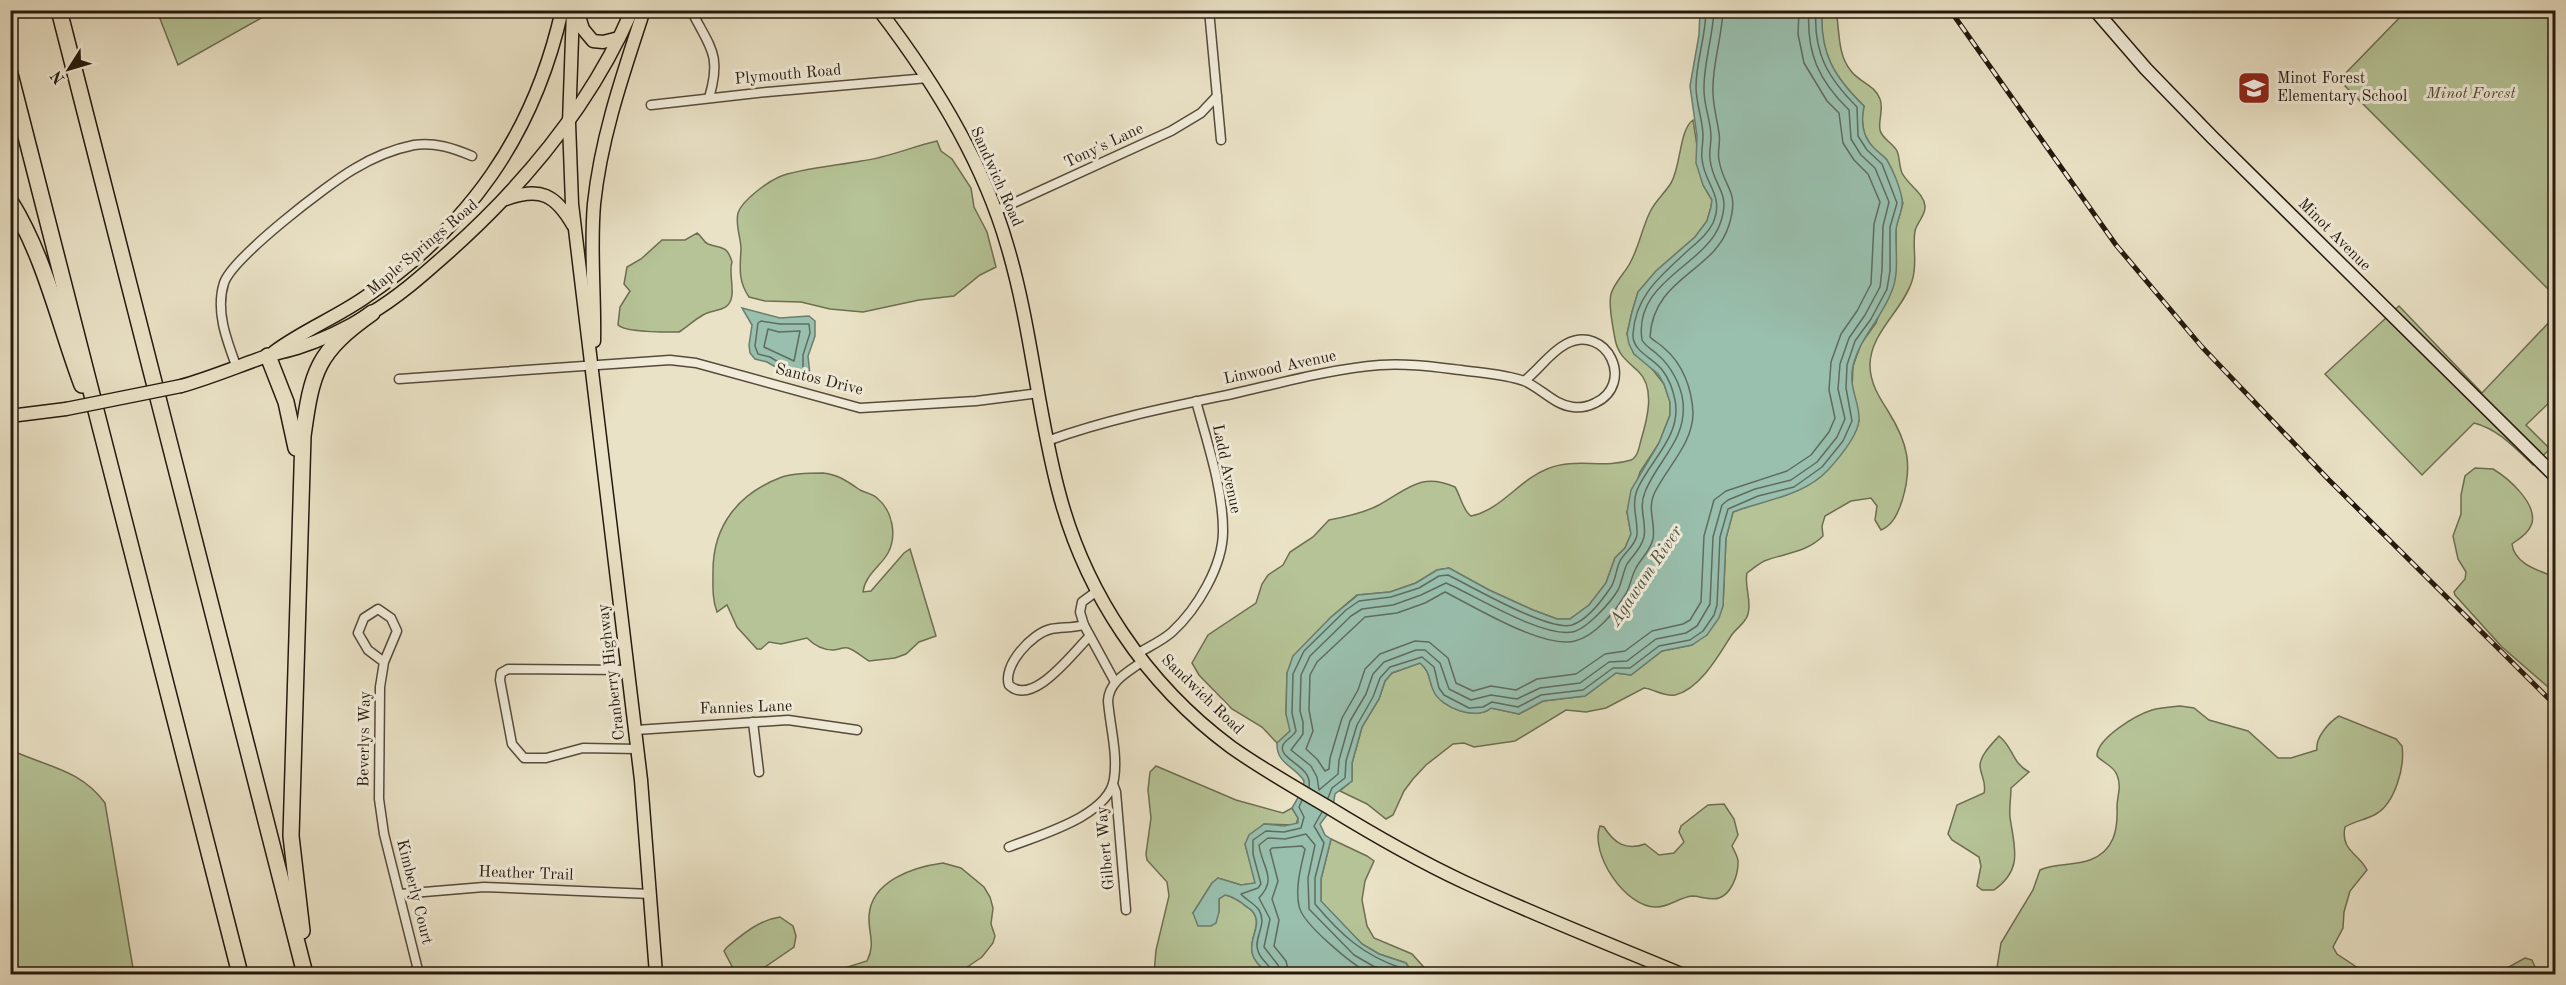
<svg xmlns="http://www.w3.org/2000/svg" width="2566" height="985" font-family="'Old Standard TT',serif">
	<rect width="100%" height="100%" fill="#eae2c6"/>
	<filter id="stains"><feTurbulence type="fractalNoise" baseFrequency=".00333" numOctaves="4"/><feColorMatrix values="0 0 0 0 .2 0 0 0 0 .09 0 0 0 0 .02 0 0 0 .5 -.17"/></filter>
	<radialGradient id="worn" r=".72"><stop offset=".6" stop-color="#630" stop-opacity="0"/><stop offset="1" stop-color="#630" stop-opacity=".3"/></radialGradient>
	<g fill="#b5c396" stroke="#6d6e52" stroke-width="1.5">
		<path d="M2407,10L2555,11V296L2339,80Z"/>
		<path d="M269,11L270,13L178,65L157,11Z"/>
		<path d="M1822,11H1836C1840,31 1837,54 1851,71C1859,82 1875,85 1880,99C1884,109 1878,120 1880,130C1882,139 1893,143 1897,151C1900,158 1899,166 1902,173C1908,185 1924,193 1925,206C1926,215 1917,222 1915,231C1912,247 1918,264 1912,281C1903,310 1870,333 1870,365C1870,383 1879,397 1888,411C1908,443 1913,466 1902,501C1898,513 1893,525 1881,530L1875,520L1877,506L1871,498L1851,501L1825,516L1822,526L1823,536C1807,552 1787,553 1767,560C1760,562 1753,569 1747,573C1744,587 1752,600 1748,614C1746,623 1736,628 1731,636C1719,655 1700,689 1675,695C1664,697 1654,689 1644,688L1606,708L1586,712L1566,710L1515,741L1474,747L1464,743L1453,744L1426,765L1413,779L1404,791L1393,815L1386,819L1367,804L1340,791L1352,781V763L1362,727L1379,699L1385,681L1392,673L1420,663C1431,672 1428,680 1434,691C1441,708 1477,721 1491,708L1519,714L1543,701L1585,696L1616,673L1631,675L1662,651L1692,645L1723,606L1726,538L1733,512L1760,502L1859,421L1852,388L1853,366L1861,344L1876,323L1896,271V227L1903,203L1887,160L1871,146L1864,133L1862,118L1864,106C1834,77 1819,53 1822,11Z"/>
		<path d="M1693,120L1703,185L1712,200L1711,207L1707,221L1695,237L1656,271L1638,292L1632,312L1627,334L1634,354L1649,365L1664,384L1670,402V415L1659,443L1640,472L1627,512L1631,534L1625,548L1615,558L1606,583L1589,605L1570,619H1557L1533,610L1489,590L1449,568L1437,570L1416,583L1390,592L1357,595L1330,618L1287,673L1286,714L1290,724V731L1277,743L1262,727L1232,709L1199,675L1192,663L1208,635L1256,603L1262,584L1268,575L1283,565L1290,552L1313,537L1329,520C1345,517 1364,513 1379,505C1408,489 1421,472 1455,487C1461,497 1463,511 1471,516C1501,510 1519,480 1547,469C1574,457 1604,469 1631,460C1638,457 1639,447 1641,440C1647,420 1656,388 1638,371C1627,361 1618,355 1615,339C1613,327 1608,306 1611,294C1614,283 1625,273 1630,263C1639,247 1642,228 1650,212C1655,201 1665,193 1671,183C1681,167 1679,130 1693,120Z"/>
		<path d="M937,141L941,151L952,159L971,188L974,207L987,232L996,267L980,275L954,296L919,300L863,312L830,309L801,302L765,301L749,297C738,281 740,268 741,249C741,238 735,225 738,213C742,200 768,182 779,177C797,169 841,165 861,161C887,158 911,147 937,141Z"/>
		<path d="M697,233C702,236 703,242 708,244C722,249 727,245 732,262C729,270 733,284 732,295C730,313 714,308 703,315C694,320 687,327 679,332C666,332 626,333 618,325L620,307L630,291L624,284L627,267L641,259L662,240H685Z"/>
		<path d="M2399,306L2482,393L2555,316V397L2526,425L2550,449L2533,465C2515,448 2498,429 2474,423L2422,475L2325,374Z"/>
		<path d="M2475,468L2493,469C2508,478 2537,503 2532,523C2529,533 2520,538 2512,544C2514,564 2540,571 2555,577V693L2502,647L2455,595L2454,592L2465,579L2466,572L2458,559L2453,536L2461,514V495L2465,476Z"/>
		<path d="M823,473C839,475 847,481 860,490C866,493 873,494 877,498C893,511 897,536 888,553C880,567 865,575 863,592L871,591L904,553L910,549L936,636L919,642L906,654L895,658L869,661C862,657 855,650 848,648C842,647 838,650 833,650C823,650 814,645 807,638L781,644L769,642L761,649H757L737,627L727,605L717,612C712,599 713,585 713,571C713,525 739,493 782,477C794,473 810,473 823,473Z"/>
		<path d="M2180,706L2194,708L2209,720L2248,731L2278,758H2291L2317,750C2315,738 2329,722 2339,716L2396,739L2402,746C2405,767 2395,803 2376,814C2366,820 2354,821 2345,827C2340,850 2359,854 2367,870L2350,891L2344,912L2343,928L2333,947L2337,954L2367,974H1996L2001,943L2033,890L2040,870C2055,863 2074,866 2090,860C2114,851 2118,830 2117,807C2117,796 2122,787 2117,775C2114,766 2103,763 2097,756C2097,738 2136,715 2152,710C2161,707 2171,707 2180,706Z"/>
		<path d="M1999,736C2014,748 2011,762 2029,772L2011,788C2011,797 2009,808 2010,817C2014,847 2024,869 1994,890H1982L1977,886L1981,866L1979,857L1952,840L1948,834L1957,805L1984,793C1987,782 1980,775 1980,765C1981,754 1992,744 1999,736Z"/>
		<path d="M11,750C47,767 80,769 105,803L134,974H11Z"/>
		<path d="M1156,766L1236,800L1283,813L1292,808L1298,818L1296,825L1264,824L1245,844L1256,883L1241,885L1218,878L1212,883L1193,913L1219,912V899L1225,895C1232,896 1236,899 1242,903C1245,906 1251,909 1253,912C1267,930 1232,949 1270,974H1154L1156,950L1169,896L1167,882L1147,860L1146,854L1151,818L1148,790L1150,772Z"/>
		<path d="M1724,804L1734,819L1738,835L1732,846C1734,851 1739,858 1738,863C1738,876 1731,894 1719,898C1711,901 1700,896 1692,896C1680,897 1669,907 1657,907C1626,909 1589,853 1600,826L1604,827C1614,843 1626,851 1645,844L1659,855L1674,853L1684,842L1679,832L1681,826L1708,805Z"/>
		<path d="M1331,839L1367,856L1374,861L1365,881L1362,900L1367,926L1374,938L1412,954L1430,974H1413L1406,963L1379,954L1362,944L1321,902V879Z"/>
		<path d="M943,863L961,868L984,887L990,897L993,908L991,924L995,936L993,943L982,957L957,974H837L838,970L867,961C876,944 868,933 869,916C871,881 913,867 943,863Z"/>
		<path d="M780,917L793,926L796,936L794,947L755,974H736L724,951L727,947C743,934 759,920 780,917Z"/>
		<path d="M2525,958L2532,960L2535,967L2528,974H2496Z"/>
	</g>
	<g fill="#99bfae" stroke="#6b7d6e" stroke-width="1.5">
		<path d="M1700,11H1822C1820,53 1834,77 1864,106C1861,122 1862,136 1874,148C1878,152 1884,156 1887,160C1893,170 1900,187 1902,199C1904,209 1897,219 1896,230C1895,250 1900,274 1891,293C1881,319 1859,339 1853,366C1848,388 1860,402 1859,420C1858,435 1838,459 1828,470C1804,496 1765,500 1733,512L1726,538L1723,606L1719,618L1707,635L1692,645L1662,651L1631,675L1616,673L1585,696L1543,701L1519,714L1491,708C1477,721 1442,708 1434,692C1428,680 1431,672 1420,663L1392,673L1385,681L1379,699L1362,727L1352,763V781L1335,794L1333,807L1320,824L1325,835L1331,839L1321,879V901L1362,944L1379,954L1406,963L1413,974H1270C1232,949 1267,931 1253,912C1251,909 1245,906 1242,903C1236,899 1232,896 1225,895L1219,899V912L1216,923L1211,926H1198L1193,913L1212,883L1218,878L1241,885L1255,883L1245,844L1249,835L1264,824L1284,826L1298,823V818L1292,808L1303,789L1304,781C1295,766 1276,764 1277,743L1290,731L1286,714L1287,673L1293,656L1330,618L1358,595L1390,592L1416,583L1437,570L1449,568L1489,590L1533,610L1557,619H1570L1589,605L1606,583L1615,558L1625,548L1631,534L1627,512L1631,490L1659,443L1670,415V402L1664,384L1658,374L1634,354L1629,344L1627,334L1632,312L1638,292L1656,271L1695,237L1707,221L1711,207L1712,200L1703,185L1696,163L1697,136L1690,86L1699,35Z"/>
		<path d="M742,308L780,318L809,316L815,321V336L808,356L810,375L798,380L767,362L755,359L750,353L749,345L752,325Z"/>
	</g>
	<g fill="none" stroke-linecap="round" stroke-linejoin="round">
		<g stroke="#5f6c5e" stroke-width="1.5">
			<path d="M1714,10C1713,36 1704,62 1704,87C1703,104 1711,120 1711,137C1711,144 1709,152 1710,159C1713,188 1732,191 1720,224C1705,266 1633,281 1642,340C1646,347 1652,349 1658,355C1671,366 1681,385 1683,402C1687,440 1657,461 1645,492C1638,508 1647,523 1644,537C1641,549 1633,555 1627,564C1623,572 1622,582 1618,590C1611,602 1586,630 1572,632C1541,637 1476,596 1446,583L1421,595L1393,605L1362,609L1351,616L1310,656L1301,675L1300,711L1303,722V734L1291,750L1311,766L1317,777L1319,790L1338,774L1339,760L1350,721L1366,694L1373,674L1384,662L1416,650H1425L1440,663L1449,689L1471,700L1491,695L1517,699L1540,688L1580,683L1609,662L1627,661L1656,639L1686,633L1697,626L1710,604L1713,537L1722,505L1728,500L1755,489L1791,480L1817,462L1837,437L1845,419L1838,389L1840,364L1849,338L1865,315L1880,287L1882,270L1883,226L1889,202L1875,168L1861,155L1851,139L1849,110C1819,81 1806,53 1809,10"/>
			<path d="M1723,10C1722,37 1713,62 1713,87C1712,103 1717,118 1719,133C1721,142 1717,151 1719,160C1724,190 1740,189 1729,225C1715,272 1653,277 1650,337C1654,341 1660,344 1664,348C1683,364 1692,389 1693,413C1693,444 1666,468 1654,494C1647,509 1656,524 1653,539C1650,552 1640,559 1635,570C1631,578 1630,588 1625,595C1615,612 1595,636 1575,641C1543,649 1475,607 1445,592L1425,603L1397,613L1365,617L1317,662L1310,675L1309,710L1313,731L1306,749L1317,759L1325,771L1329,769L1330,758L1342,718L1358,690L1365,669L1380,654L1415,641L1429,642L1448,658L1456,683L1473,691L1491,686L1516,690L1537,679L1576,674L1605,654L1625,651L1652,631L1683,624L1690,620L1701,602L1704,536L1714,500L1726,491L1787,471L1811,455L1829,432L1835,418L1829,390L1831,362L1841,334L1857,311L1871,284L1874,224L1880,202L1868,174L1854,160L1843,143L1839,113L1827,101L1804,63L1798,34L1799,10"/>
			<path d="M761,321L780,324H809L810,333L803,355V373L798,374L770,357L758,354L755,346L758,323Z"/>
			<path d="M768,329L779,332L800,331L794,361L764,347Z"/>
			<path d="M1309,787C1313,765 1277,760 1283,745C1285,740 1293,737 1296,731L1292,713L1293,674L1304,651L1346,610L1359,601L1391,597L1419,588L1439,576L1448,575C1471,586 1549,632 1572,625C1587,620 1603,599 1611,587C1616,579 1616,569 1620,561C1625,552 1635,546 1637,535C1638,519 1631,506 1637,490C1650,460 1682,436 1675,400C1673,390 1669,379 1663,371C1654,358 1632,352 1633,334C1635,298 1658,278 1682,256C1693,245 1706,237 1713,223C1725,195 1704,184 1702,159C1701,151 1703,144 1703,136C1703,120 1696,104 1696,87C1696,61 1706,36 1706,10"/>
			<path d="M1328,798L1332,788L1345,778L1346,761L1357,725L1373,697L1380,678L1390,667L1422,657L1434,667L1439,688L1444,695L1469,708L1483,707L1492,702L1518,707L1541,695L1583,690L1613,668H1630L1659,646L1690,640L1703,631L1714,615L1717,605L1720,537L1728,509L1758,496L1794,487L1822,467L1843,441L1852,421L1846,388L1847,365L1855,341L1871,319L1887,289L1890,271V227L1897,203L1882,164L1867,150L1858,136L1857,107C1828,78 1813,53 1816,10"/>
			<path d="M1322,812L1314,826L1324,843L1315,878V904C1341,935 1363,955 1401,968L1405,974"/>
			<path d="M1273,974C1271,965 1261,961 1258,951C1253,937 1268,925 1259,910C1254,903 1246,900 1241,894L1258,888L1261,884L1253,854V840L1266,831L1284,832L1301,828L1304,817L1299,807L1302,800"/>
			<path d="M1280,974L1278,965L1264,947L1270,919L1259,898C1278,878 1262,868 1259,845L1268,838L1285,839L1306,834L1315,845L1308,878L1309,909L1354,955L1373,966L1396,974"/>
			<path d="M1289,974L1286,961L1274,946L1279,920L1272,899L1278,881L1270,850L1272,848L1302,846L1305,849C1301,867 1295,887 1299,906C1302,924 1353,965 1370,974"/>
		</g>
		<g stroke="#564b3b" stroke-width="11">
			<g id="minor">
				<path d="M691,10C710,48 722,54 709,98"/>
				<path d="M1209,10L1221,140"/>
				<path d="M651,105L767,92L928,78"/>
				<path d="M996,211L1171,131L1201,113L1217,96"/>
				<path d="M237,368C227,341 215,311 224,283C233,257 328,184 354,169C372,158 394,149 414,145C435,142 453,148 472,156"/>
				<path d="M399,379L670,360L696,363L860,408L976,401L1039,393"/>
				<path d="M1047,441C1108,419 1169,407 1232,394C1281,383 1330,369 1380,365C1407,363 1435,367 1461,370C1482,373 1504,374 1524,381C1539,370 1549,353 1566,344C1607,323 1636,384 1595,403C1589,406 1580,408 1573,407C1554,405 1541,388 1524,381"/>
				<path d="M1097,591L1082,602L1080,612L1084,625L1115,682"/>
				<path d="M1084,625C1073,628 1061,627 1051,629C1032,633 1002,666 1009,685C1033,708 1074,651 1089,637"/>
				<path d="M1137,654C1148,647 1162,641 1172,632C1197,609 1223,566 1223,531C1223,488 1207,442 1196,401"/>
				<path d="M384,662L368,650L358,633L364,618L378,609L391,618L397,631L384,662L380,687L379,799L384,834L419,974"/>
				<path d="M628,670L508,669L501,673L500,680L512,744L524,758H546L583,748L638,749"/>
				<path d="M753,722L759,772"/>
				<path d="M636,730L788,720L857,730"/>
				<path d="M1113,784L1116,792L1126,910"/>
				<path d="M1009,847C1039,835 1109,816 1114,779C1118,754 1110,726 1108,701C1109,681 1128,672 1143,661"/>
				<path d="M400,894L484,887L651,894"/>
			</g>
		</g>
		<g stroke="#25190d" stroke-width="15">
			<path id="secondary" d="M2095,10L2146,69L2212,137L2556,477"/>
		</g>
		<g stroke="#25190d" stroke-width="15">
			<g id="primary">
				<path d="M573,10L569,123L572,204L641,780L656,974"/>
				<path d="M577,10L583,29L593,41L603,42L619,38"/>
				<path d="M879,10C932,79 983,162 1007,245C1031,325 1037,409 1058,489C1084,592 1146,684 1231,747C1262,769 1296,788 1328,807C1372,834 1417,860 1464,882C1535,915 1609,944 1681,974"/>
				<path d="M506,199C540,187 555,194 573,225"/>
				<path d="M594,341C595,295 590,250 594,204C601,137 623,74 644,10"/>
				<path d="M274,352C302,331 335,318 364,298C469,227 534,135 562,10"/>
				<path d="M181,386C210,378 238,366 267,356C277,353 287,351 297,348C323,340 349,327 371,313C400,296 425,273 450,251C526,183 591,105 632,10"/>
				<path d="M10,416L66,409"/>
			</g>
		</g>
		<g stroke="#25190d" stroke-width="18">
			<g id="motorway">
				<path d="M59,10L305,974"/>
				<path d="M10,74L240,974"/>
				<path d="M10,201C45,257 59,324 82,385"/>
				<path d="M268,356L286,402L296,448"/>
				<path d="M302,931L291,836L303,436C312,370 317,352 372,313"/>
			</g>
		</g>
		<use href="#minor" stroke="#f1ecda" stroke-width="8"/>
		<use href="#secondary" stroke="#f1ecda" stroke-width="12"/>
		<use href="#primary" stroke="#eae2c6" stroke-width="12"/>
		<use href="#motorway" stroke="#eae2c6" stroke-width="15"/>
		<g stroke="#25190d" stroke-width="5">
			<path id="rail" d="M1950,10L2116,245L2202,347L2329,480L2556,706"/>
		</g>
		<use href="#rail" stroke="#f1ecda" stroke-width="3" stroke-dasharray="9" stroke-linecap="butt"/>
		<g stroke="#25190d" stroke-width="15" stroke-linecap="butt">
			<path id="primary-bridge" d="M66,409L181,386"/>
		</g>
		<use href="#primary-bridge" stroke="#eae2c6" stroke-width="12"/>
	</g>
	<defs>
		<g id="school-square" transform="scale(1.725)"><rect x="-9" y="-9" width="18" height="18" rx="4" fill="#8f2418" stroke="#f1ecda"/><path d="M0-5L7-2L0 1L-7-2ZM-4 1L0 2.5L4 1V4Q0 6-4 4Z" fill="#fff"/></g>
	</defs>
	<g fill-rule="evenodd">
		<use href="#school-square" x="2254" y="88"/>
	</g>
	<g text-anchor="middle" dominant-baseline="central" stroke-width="6" stroke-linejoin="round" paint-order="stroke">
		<g font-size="16" fill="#25190d" stroke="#f1ecda">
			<text transform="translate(788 75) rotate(-5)">Plymouth Road</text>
			<text transform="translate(1104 146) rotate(-25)">Tony's Lane</text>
			<text transform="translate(996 177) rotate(66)">Sandwich Road</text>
			<text transform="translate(2334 235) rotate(45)">Minot Avenue</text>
			<text transform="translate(423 248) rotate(-40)">Maple Springs Road</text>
			<text transform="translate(1280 368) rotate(-12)">Linwood Avenue</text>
			<text transform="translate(819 380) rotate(14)">Santos Drive</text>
			<text transform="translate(1226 469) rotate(78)">Ladd Avenue</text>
			<text transform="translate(612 672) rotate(-97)">Cranberry Highway</text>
			<text transform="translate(1202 695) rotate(44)">Sandwich Road</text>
			<text transform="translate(746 708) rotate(-2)">Fannies Lane</text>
			<text transform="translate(365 739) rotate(-89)">Beverlys Way</text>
			<text transform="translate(1106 848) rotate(-95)">Gilbert Way</text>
			<text transform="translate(526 874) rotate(2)">Heather Trail</text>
			<text transform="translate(414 892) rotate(76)">Kimberly Court</text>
		</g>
		<g font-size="16" fill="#25190d" stroke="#f1ecda" text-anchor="start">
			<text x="2277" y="79">Minot Forest<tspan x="2277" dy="18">Elementary School</tspan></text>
		</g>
		<g font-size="16" font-style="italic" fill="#504c36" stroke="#f1ecda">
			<text x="2471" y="94">Minot Forest</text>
		</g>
		<g font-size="18" font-style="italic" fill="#4e5345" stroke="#f1ecda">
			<text transform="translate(1646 576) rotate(-56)">Agawam River</text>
		</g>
	</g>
	<rect width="2566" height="985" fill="none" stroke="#eae2c6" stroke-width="36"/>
	<rect x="12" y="12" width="2542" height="961" fill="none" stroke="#25190d" stroke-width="3"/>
	<rect x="18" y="18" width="2530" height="949" fill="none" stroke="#25190d" stroke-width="1.5"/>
	<g transform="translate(69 69) rotate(233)" stroke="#f1ecda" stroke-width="4.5" paint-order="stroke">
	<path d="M0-4.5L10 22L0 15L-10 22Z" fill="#25190d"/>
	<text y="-9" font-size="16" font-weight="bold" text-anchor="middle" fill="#25190d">N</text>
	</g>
	<rect width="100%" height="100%" filter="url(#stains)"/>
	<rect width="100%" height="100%" fill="url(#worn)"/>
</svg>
